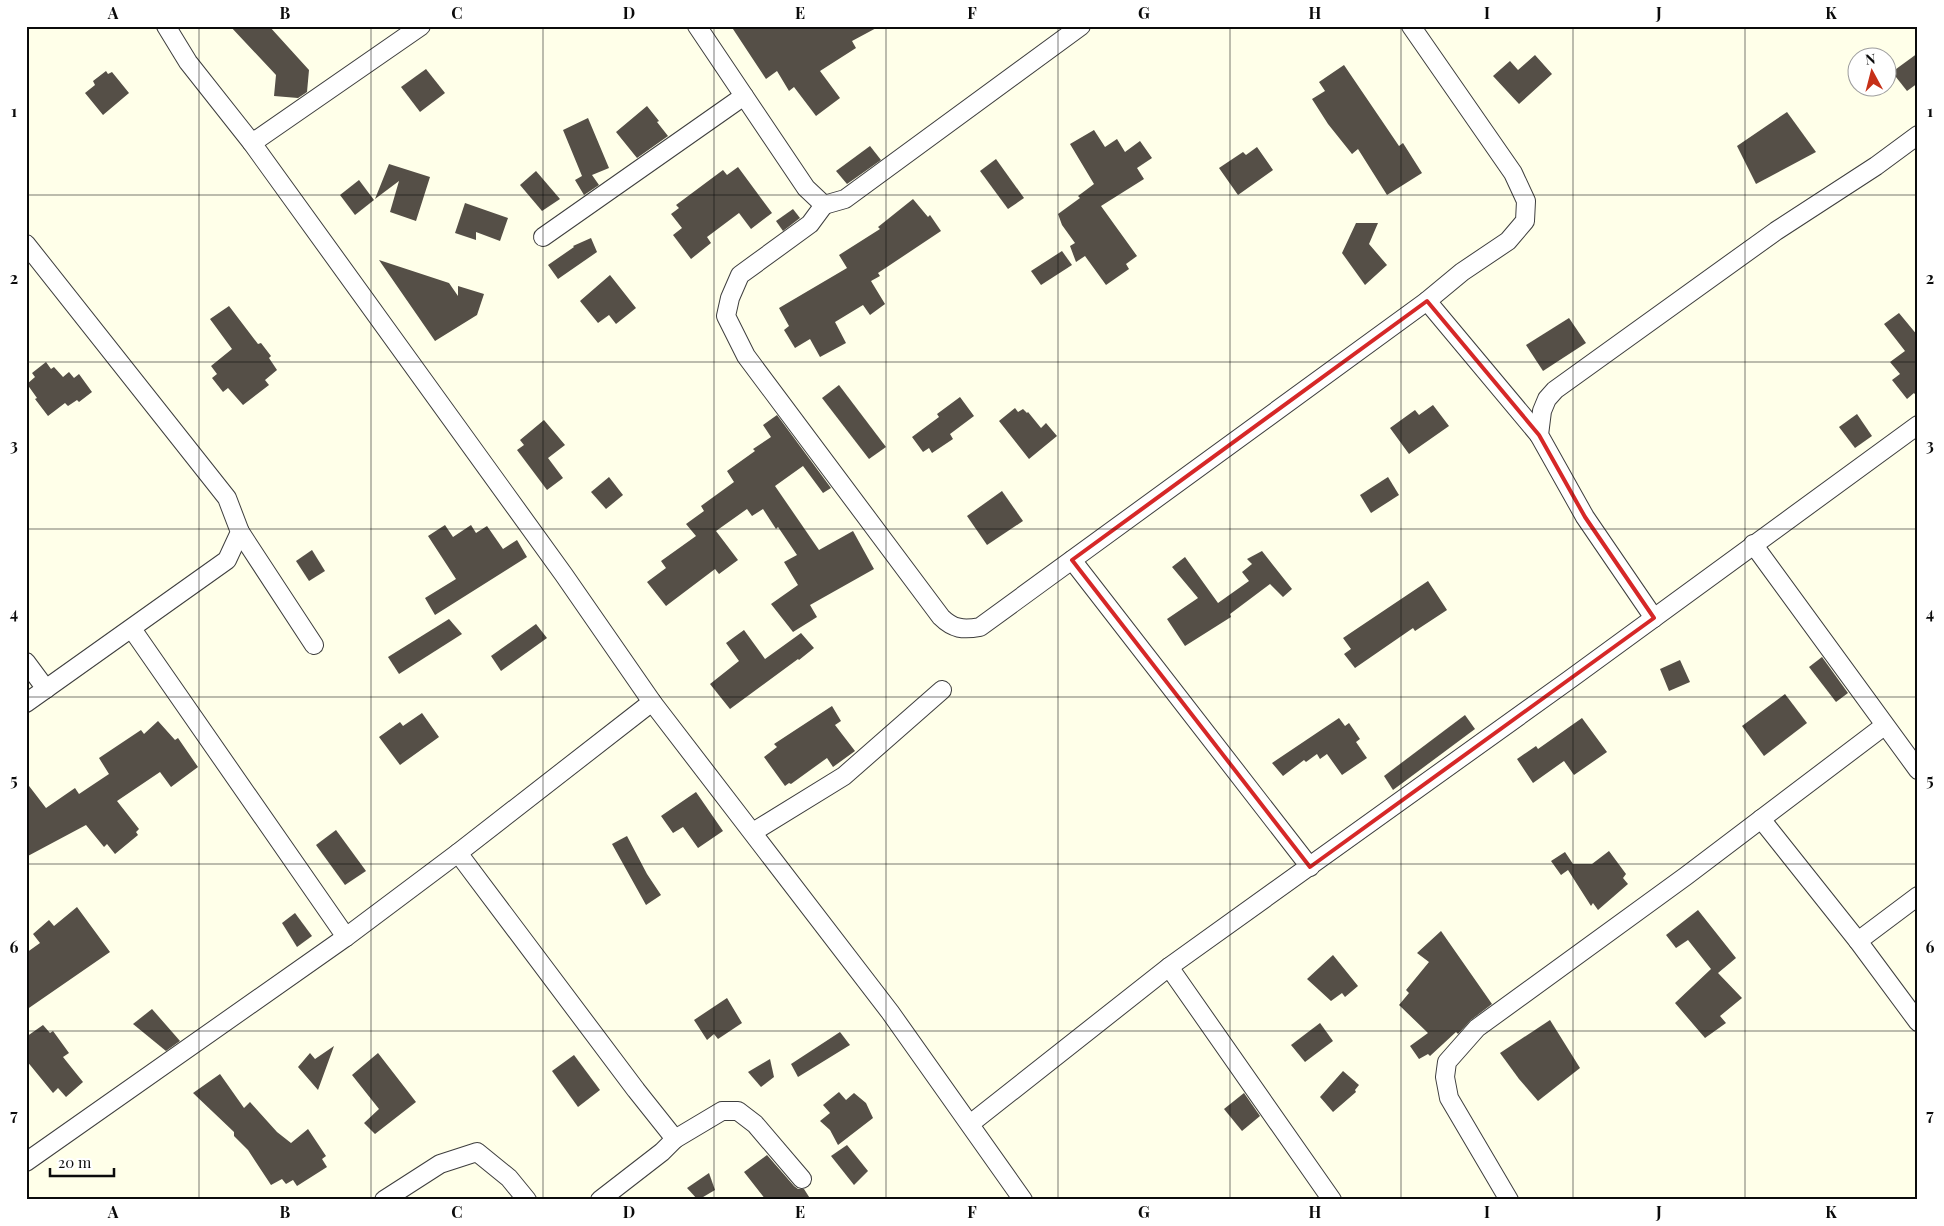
<svg xmlns="http://www.w3.org/2000/svg" width="1944" height="1226" font-family="'Playfair Display',serif">
	<rect width="100%" height="100%" fill="#ffffe9"/>
	<g fill="#554f47">
		<path d="M230,26H269L309,70L307,92L298,98L274,96L276,75Z"/>
		<path d="M731,26H880L852,41L856,48L820,71L840,98L816,116L794,87L789,91L777,71L766,79Z"/>
		<path d="M1918,53V83L1907,91L1892,72Z"/>
		<path d="M1535,55L1552,74L1519,104L1493,76L1510,61L1518,70Z"/>
		<path d="M1344,65L1399,146L1403,143L1422,173L1387,195L1358,149L1352,154L1328,124L1312,99L1325,91L1319,82Z"/>
		<path d="M426,69L445,93L420,112L401,87Z"/>
		<path d="M106,71L108,74L112,72L129,93L103,115L85,93L95,85L93,81Z"/>
		<path d="M647,106L659,121L657,122L668,136L637,158L616,132Z"/>
		<path d="M1787,112L1816,152L1756,184L1737,146Z"/>
		<path d="M588,118L609,168L592,175L599,185L584,195L575,180L582,176L563,130Z"/>
		<path d="M1094,130L1105,147L1117,139L1125,152L1140,141L1152,158L1137,168L1144,179L1101,206L1137,256L1126,264L1129,269L1106,285L1085,256L1076,262L1070,246L1075,243L1062,225L1058,214L1080,198L1078,196L1094,184L1070,144Z"/>
		<path d="M870,146L881,160L847,184L836,171Z"/>
		<path d="M1257,147L1273,170L1238,195L1219,168L1243,152L1246,155Z"/>
		<path d="M996,159L1024,198L1008,209L980,171Z"/>
		<path d="M389,164L430,177L416,221L390,212L399,181L375,199Z"/>
		<path d="M738,167L772,213L751,229L739,213L707,237L711,243L691,259L673,235L682,228L671,214L679,208L676,205L723,170L727,175Z"/>
		<path d="M536,171L560,199L542,211L520,185Z"/>
		<path d="M359,180L374,200L355,215L340,195Z"/>
		<path d="M913,199L928,217L930,215L941,231L878,273L880,276L871,281L885,304L870,315L863,305L835,322L846,343L820,357L810,339L795,348L784,330L789,326L779,308L847,268L839,255L880,229L878,227Z"/>
		<path d="M465,203L508,218L500,241L476,232V240L455,233Z"/>
		<path d="M793,209L800,218L783,231L776,221Z"/>
		<path d="M1356,223H1378L1369,244L1387,265L1365,285L1342,253Z"/>
		<path d="M591,238L597,252L558,279L548,265L574,247L573,246Z"/>
		<path d="M1062,251L1072,265L1041,285L1031,271Z"/>
		<path d="M379,260L449,283L458,296V286L484,294L477,315L435,341Z"/>
		<path d="M610,275L636,308L616,324L609,315L598,323L580,301Z"/>
		<path d="M229,306L258,344L261,343L271,356L269,358L277,370L265,380L269,385L243,405L228,388L223,392L212,378L217,374L211,366L232,349L210,319Z"/>
		<path d="M1899,313L1918,336V398L1914,393L1907,399L1892,380L1900,374L1890,362L1905,351L1884,324Z"/>
		<path d="M1569,318L1586,343L1543,371L1526,345Z"/>
		<path d="M46,362L51,369L54,367L63,377L69,372L74,378L79,374L92,392L79,402L77,400L68,406L65,403L48,416L35,399L37,398L27,384L35,377L32,373Z"/>
		<path d="M839,385L886,447L869,459L822,398Z"/>
		<path d="M960,397L974,416L950,434L953,439L932,453L929,448L923,452L912,437L939,417L937,414Z"/>
		<path d="M1433,405L1449,426L1409,454L1390,428L1415,410L1419,415Z"/>
		<path d="M1015,408L1018,412L1023,409L1027,413L1028,412L1041,428L1046,423L1057,436L1029,459L999,421Z"/>
		<path d="M1857,414L1872,436L1855,448L1839,427Z"/>
		<path d="M777,415L831,488L823,493L803,466L775,486L819,550L853,531L874,569L810,605L817,617L793,632L771,604L798,585L784,562L797,555L778,527L776,529L763,509L752,516L747,509L716,531L738,560L719,574L715,569L666,606L647,582L666,568L661,561L696,536L686,524L704,511L701,506L734,482L727,471L755,451L753,449L771,437L763,425Z"/>
		<path d="M544,420L565,445L548,458L563,478L547,490L517,450L524,445L520,440Z"/>
		<path d="M609,477L623,495L606,509L591,492Z"/>
		<path d="M1388,477L1399,495L1371,513L1360,495Z"/>
		<path d="M1002,491L1023,521L987,545L967,516Z"/>
		<path d="M445,525L453,537L471,525L476,533L487,526L503,549L517,540L527,557L435,615L425,598L456,579L428,536Z"/>
		<path d="M312,550L325,571L309,581L296,561Z"/>
		<path d="M1262,551L1292,589L1283,597L1270,584L1230,614L1231,617L1185,646L1167,619L1198,598L1172,567L1185,557L1218,603L1249,581L1242,572L1252,564L1247,559Z"/>
		<path d="M1428,581L1447,610L1415,631L1413,628L1355,668L1344,654L1351,649L1343,638Z"/>
		<path d="M449,619L462,634L399,674L388,657Z"/>
		<path d="M536,624L547,638L501,671L491,656Z"/>
		<path d="M744,630L765,659L801,633L814,648L799,660L798,659L730,709L710,684L739,661L726,643Z"/>
		<path d="M1822,657L1848,693L1836,702L1809,667Z"/>
		<path d="M1680,660L1690,682L1669,691L1660,669Z"/>
		<path d="M1785,694L1807,723L1764,756L1742,726Z"/>
		<path d="M832,706L841,721L835,725L855,751L833,767L827,758L791,784L789,783L785,786L764,757L777,747L774,744Z"/>
		<path d="M422,713L439,737L400,765L379,737L400,722L403,726Z"/>
		<path d="M1465,715L1475,729L1393,790L1384,776Z"/>
		<path d="M1339,718L1345,726L1349,723L1360,739L1356,742L1367,758L1342,775L1327,754L1320,759L1317,754L1306,762L1304,760L1283,776L1272,763Z"/>
		<path d="M1582,718L1607,752L1574,775L1564,761L1533,783L1517,759L1536,746L1538,749Z"/>
		<path d="M158,721L175,740L178,738L198,767L171,787L160,772L117,801L139,829L136,832L138,835L115,854L107,844L104,847L86,825L26,857V782L46,808L75,788L79,794L109,774L99,758L141,730L144,734Z"/>
		<path d="M696,792L723,831L698,848L683,827L673,833L661,816Z"/>
		<path d="M336,830L366,871L345,885L316,845Z"/>
		<path d="M627,836L647,874L661,895L646,905L612,844Z"/>
		<path d="M1609,851L1626,874L1623,878L1628,884L1598,910L1593,903L1591,906L1568,870L1561,875L1551,861L1565,852L1573,864H1592Z"/>
		<path d="M77,907L110,952L26,1010V953L40,943L33,934L49,920L54,926Z"/>
		<path d="M1698,910L1736,958L1718,973L1742,998L1720,1016L1726,1023L1705,1038L1675,1003L1711,969L1688,940L1676,948L1666,935Z"/>
		<path d="M295,913L312,936L297,947L282,923Z"/>
		<path d="M1441,931L1492,1004L1471,1020L1458,1034L1456,1032L1430,1056L1428,1054L1419,1059L1410,1046L1428,1033L1399,1005L1409,993L1406,990L1429,962L1417,953Z"/>
		<path d="M1333,955L1358,986L1345,997L1342,993L1331,1001L1307,979Z"/>
		<path d="M727,998L742,1023L718,1039L714,1034L707,1040L694,1020Z"/>
		<path d="M152,1009L180,1041L166,1051L133,1024Z"/>
		<path d="M1550,1020L1580,1068L1538,1101L1519,1079L1500,1053Z"/>
		<path d="M1320,1023L1333,1041L1305,1062L1291,1045Z"/>
		<path d="M43,1025L50,1033L53,1031L69,1053L63,1057L83,1082L66,1097L58,1088L53,1093L26,1060V1037Z"/>
		<path d="M840,1032L850,1045L798,1077L791,1064Z"/>
		<path d="M334,1046L318,1090L298,1067L310,1053L315,1059Z"/>
		<path d="M378,1053L416,1102L375,1134L364,1123L379,1109L352,1075Z"/>
		<path d="M574,1055L600,1090L578,1107L552,1071Z"/>
		<path d="M770,1059L774,1077L761,1087L748,1072Z"/>
		<path d="M1343,1071L1359,1085L1355,1090L1356,1092L1333,1112L1320,1097Z"/>
		<path d="M220,1074L244,1108L250,1102L277,1132L291,1143L308,1129L326,1156L322,1159L327,1167L297,1186L293,1180L286,1184L282,1179L271,1185L248,1150L234,1136V1132L193,1093Z"/>
		<path d="M839,1092L846,1100L854,1093L866,1103L873,1118L838,1145L830,1130L820,1121L830,1113L823,1105Z"/>
		<path d="M1244,1093L1260,1116L1242,1131L1224,1109Z"/>
		<path d="M847,1145L868,1171L854,1185L831,1156Z"/>
		<path d="M767,1155L794,1186L798,1189H804L811,1200H766L744,1172Z"/>
		<path d="M709,1173L715,1190L698,1200L687,1188Z"/>
	</g>
	<g fill="none" stroke-linecap="round" stroke-linejoin="round">
		<g stroke="#3e3e3e" stroke-width="20">
			<g id="street">
				<path d="M166,26L188,62L252,143L564,575L652,702L890,1012L1023,1200"/>
				<path d="M697,26L806,188L824,205L845,199L1081,26"/>
				<path d="M1411,26L1513,173L1526,201L1525,221L1508,241L1462,272L1427,301L1539,435"/>
				<path d="M252,143L421,26"/>
				<path d="M824,205L810,224L740,275L730,298L726,316L746,356L941,617C953,629 963,630 980,627L1427,301"/>
				<path d="M543,237L744,96"/>
				<path d="M26,244L227,498L240,532L227,560L26,703"/>
				<path d="M240,532L314,645"/>
				<path d="M1753,544L1918,770"/>
				<path d="M1072,560L1310,867"/>
				<path d="M1654,618L1585,517L1539,435L1542,411L1547,399L1555,390L1776,231L1876,166L1918,135"/>
				<path d="M132,629L346,937"/>
				<path d="M26,662L46,689"/>
				<path d="M1761,819L1858,941"/>
				<path d="M753,832L844,776L942,690"/>
				<path d="M458,853L636,1090L675,1139L662,1152L600,1200"/>
				<path d="M1918,896L1858,941L1918,1022"/>
				<path d="M1169,967L1332,1200"/>
				<path d="M970,1124L1169,967L1569,680L1918,425"/>
				<path d="M675,1139L722,1111H738L755,1124L802,1179"/>
				<path d="M26,1162L346,937L458,853L652,702"/>
				<path d="M384,1200L440,1164L477,1152L509,1178L527,1200"/>
				<path d="M1509,1200L1449,1098L1445,1077L1447,1062L1477,1028L1686,876L1884,726"/>
			</g>
		</g>
		<use href="#street" stroke="#fff" stroke-width="18"/>
	</g>
	<path fill="none" stroke="#d62828" stroke-width="4" stroke-linejoin="round" d="M1427,301L1539,435L1585,517L1654,618L1310,867L1072,560Z"/>
	<path fill="none" stroke="#0b0b0b" stroke-width="1" stroke-opacity="0.55" d="M199,26V1200M371,26V1200M543,26V1200M714,26V1200M886,26V1200M1058,26V1200M1230,26V1200M1401,26V1200M1573,26V1200M1745,26V1200M26,195H1918M26,362H1918M26,529H1918M26,697H1918M26,864H1918M26,1031H1918"/>
	<rect width="1944" height="1226" fill="none" stroke="#ffffff" stroke-width="55"/>
	<g transform="translate(1872 72) rotate(353)"><circle r="24" fill="#ffffff" stroke="#9d9d9d"/>
	<path d="M0-4L9 19L0 12L-9 19Z" fill="#c63018"/>
	<text y="-8" font-size="14" font-weight="bold" text-anchor="middle" fill="#0b0b0b">N</text>
	</g>
	<path d="M50 1168v8h64v-8" fill="none" stroke="#0b0b0b" stroke-width="2.5"/>
	<text x="58" y="1168" font-size="15" fill="#0b0b0b" stroke="#ffffff" stroke-width="4" paint-order="stroke">20 m</text>
	<rect x="28" y="28" width="1888" height="1170" fill="none" stroke="#0b0b0b" stroke-width="2"/>
	<g font-size="16" text-anchor="middle" font-weight="bold" fill="#0b0b0b">
		<text x="113" y="19">A</text>
		<text x="285" y="19">B</text>
		<text x="457" y="19">C</text>
		<text x="629" y="19">D</text>
		<text x="800" y="19">E</text>
		<text x="972" y="19">F</text>
		<text x="1144" y="19">G</text>
		<text x="1315" y="19">H</text>
		<text x="1487" y="19">I</text>
		<text x="1659" y="19">J</text>
		<text x="1831" y="19">K</text>
		<text x="14" y="117">1</text>
		<text x="1930" y="117">1</text>
		<text x="14" y="284">2</text>
		<text x="1930" y="284">2</text>
		<text x="14" y="451">3</text>
		<text x="1930" y="451">3</text>
		<text x="14" y="619">4</text>
		<text x="1930" y="619">4</text>
		<text x="14" y="786">5</text>
		<text x="1930" y="786">5</text>
		<text x="14" y="953">6</text>
		<text x="1930" y="953">6</text>
		<text x="14" y="1121">7</text>
		<text x="1930" y="1121">7</text>
		<text x="113" y="1218">A</text>
		<text x="285" y="1218">B</text>
		<text x="457" y="1218">C</text>
		<text x="629" y="1218">D</text>
		<text x="800" y="1218">E</text>
		<text x="972" y="1218">F</text>
		<text x="1144" y="1218">G</text>
		<text x="1315" y="1218">H</text>
		<text x="1487" y="1218">I</text>
		<text x="1659" y="1218">J</text>
		<text x="1831" y="1218">K</text>
	</g>
</svg>
